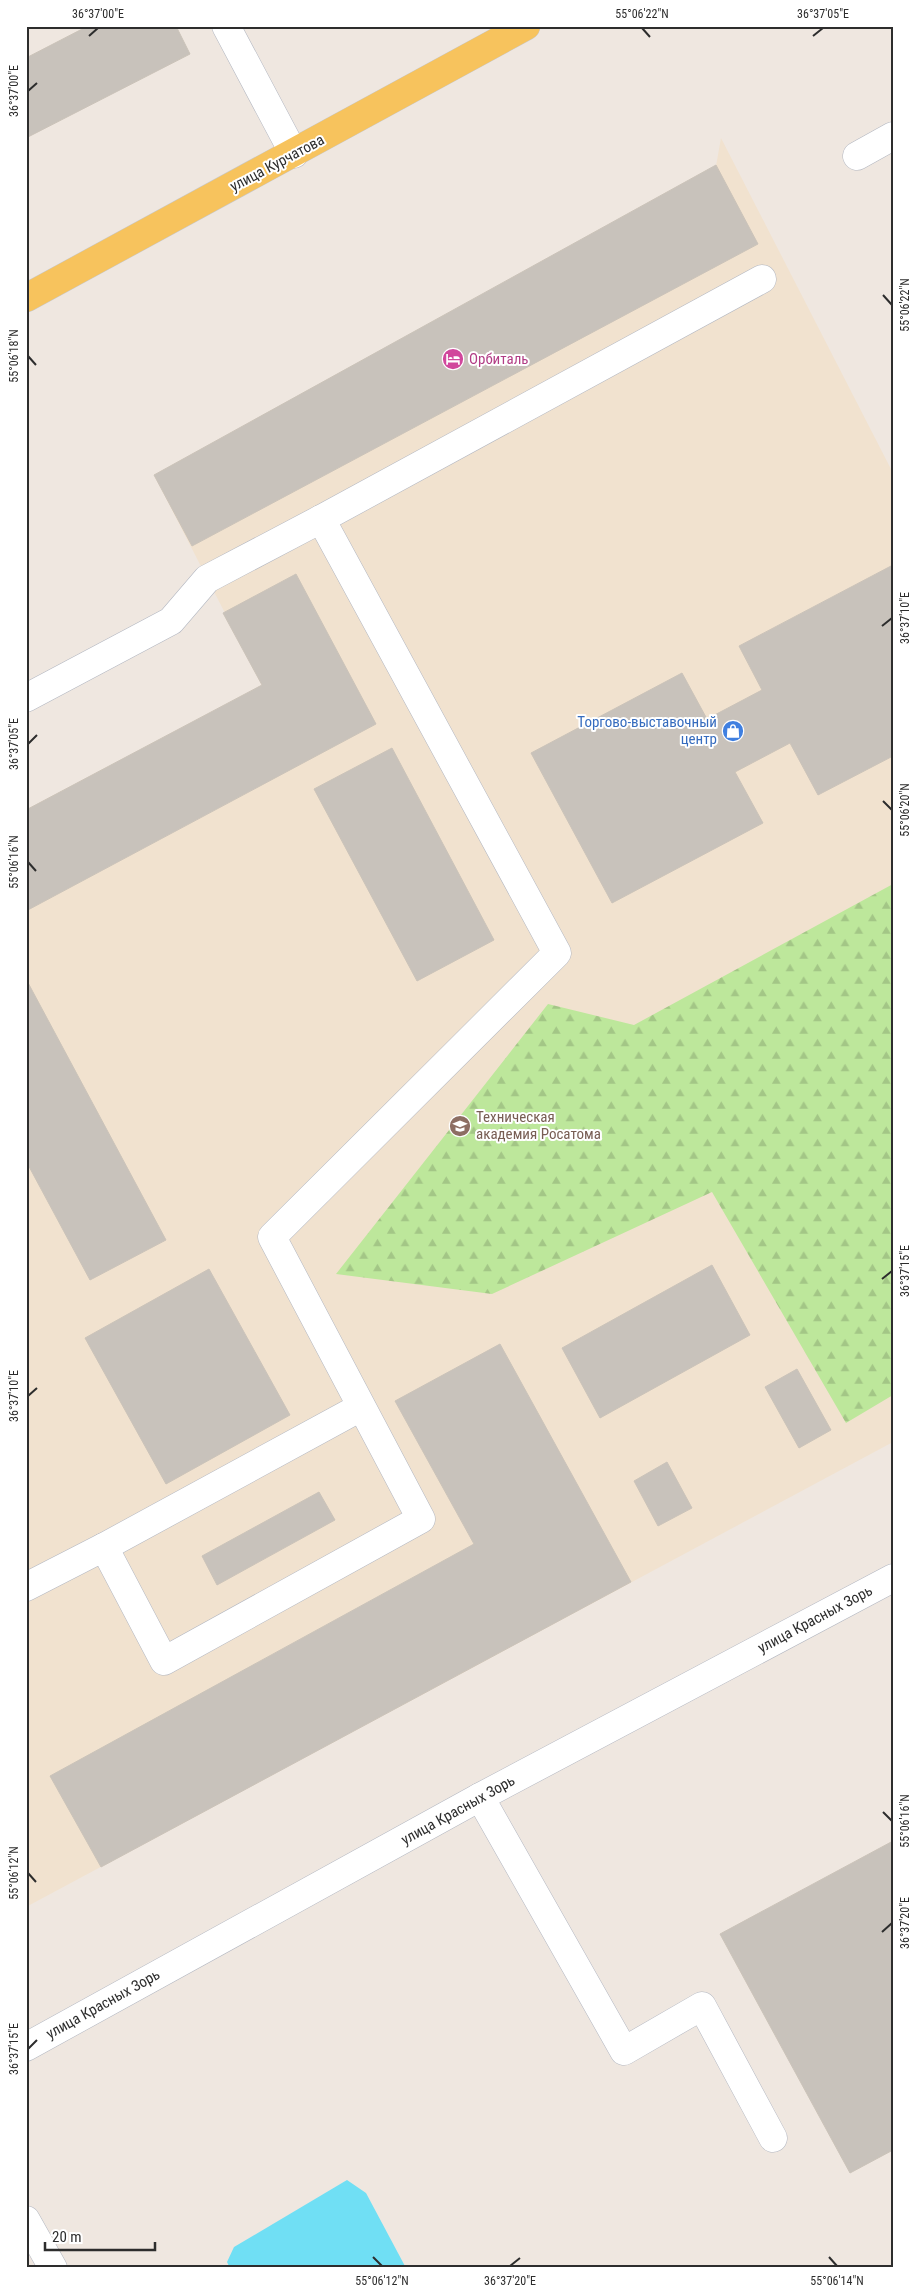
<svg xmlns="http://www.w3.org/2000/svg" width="919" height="2294" font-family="'Roboto Condensed',sans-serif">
	<defs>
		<pattern id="forest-firs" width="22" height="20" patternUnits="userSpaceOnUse" patternTransform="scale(1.25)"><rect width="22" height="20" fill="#bde79b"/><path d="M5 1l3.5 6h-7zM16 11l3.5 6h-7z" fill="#a3c686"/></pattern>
	</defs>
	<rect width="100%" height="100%" fill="#efe7e0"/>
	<path fill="#f1e2cf" d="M721,138L893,473V1442L26,1907V810L262,685L154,475L716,166Z"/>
	<path fill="url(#forest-firs)" d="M893,884V1395L846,1423L712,1192L492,1294L336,1274L548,1004L634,1025Z"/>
	<path fill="#70dff4" d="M347,2180L366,2193L406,2268H308L307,2265L301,2268H230L227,2262L234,2247Z"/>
	<g fill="#c8c2bb" stroke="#cbc3b9">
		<path d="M88,26H176L190,54L26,138V58Z"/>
		<path d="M716,165L758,244L192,546L154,475Z"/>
		<path d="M891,566L893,570V756L818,795L790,743L735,772L763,823L612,903L531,753L682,673L707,719L762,690L739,646Z"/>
		<path d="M296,574L376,724L26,911V810L262,685L223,613Z"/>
		<path d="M392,748L494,940L417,981L314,789Z"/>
		<path d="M26,979L166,1240L90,1280L26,1161Z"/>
		<path d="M712,1265L750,1335L600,1418L562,1348Z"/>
		<path d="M209,1269L290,1415L166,1484L85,1338Z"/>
		<path d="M500,1344L631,1582L101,1867L50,1776L474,1544L395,1401Z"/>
		<path d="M797,1369L831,1430L799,1448L765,1387Z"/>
		<path d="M667,1462L692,1508L658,1526L634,1481Z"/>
		<path d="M319,1492L335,1520L217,1585L202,1556Z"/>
		<path d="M893,1841V2150L850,2173L720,1934Z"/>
	</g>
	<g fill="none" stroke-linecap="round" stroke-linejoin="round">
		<g stroke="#b3b7c1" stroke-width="29">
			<g id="minor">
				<path d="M226,26L294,154"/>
				<path d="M857,156L893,136"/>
				<path d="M321,519L762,279"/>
				<path d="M26,698L171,621L207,579L321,519L557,953L272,1237L421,1519L164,1661L104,1547L26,1587"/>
				<path d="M104,1547L361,1407"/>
				<path d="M480,1797L624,2051L702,2006L773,2138"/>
				<path d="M26,2047L480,1797L893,1578"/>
				<path d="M26,2220L53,2268"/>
			</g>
		</g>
		<g stroke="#c8c8c8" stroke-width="29">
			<path id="major" d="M26,298L526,26"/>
		</g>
		<use href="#minor" stroke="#fff" stroke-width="28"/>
		<use href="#major" stroke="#f7c35d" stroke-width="28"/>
	</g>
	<path fill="none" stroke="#2d2d2d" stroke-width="2" d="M642,28L650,37M89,36L98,28M813,36L823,28M28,91L37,83M883,295L892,305M28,356L36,365M882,626L892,618M28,744L37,735M883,801L892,810M28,862L36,871M882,1279L892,1271M28,1396L37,1388M883,1812L892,1821M28,1873L36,1882M882,1932L892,1923M28,2049L37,2040M373,2257L382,2266M829,2257L837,2266M510,2266L520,2258"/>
	<defs>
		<g id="hotel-disc" transform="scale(1.125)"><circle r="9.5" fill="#d1479c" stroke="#fff"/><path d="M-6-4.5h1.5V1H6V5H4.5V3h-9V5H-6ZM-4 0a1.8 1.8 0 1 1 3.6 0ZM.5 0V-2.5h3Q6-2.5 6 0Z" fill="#fff"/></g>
		<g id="shop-disc" transform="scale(1.125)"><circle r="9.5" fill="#3f7fe0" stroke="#fff"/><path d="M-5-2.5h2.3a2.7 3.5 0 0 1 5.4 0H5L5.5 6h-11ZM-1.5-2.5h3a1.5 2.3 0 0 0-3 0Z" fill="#fff"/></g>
		<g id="university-disc" transform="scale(1.125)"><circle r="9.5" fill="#8d6e63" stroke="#fff"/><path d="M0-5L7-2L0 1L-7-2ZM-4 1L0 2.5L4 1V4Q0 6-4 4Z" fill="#fff"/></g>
	</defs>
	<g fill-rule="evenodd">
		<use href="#hotel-disc" x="453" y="359"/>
		<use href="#shop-disc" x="733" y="731"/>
		<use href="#university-disc" x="460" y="1126"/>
	</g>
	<g text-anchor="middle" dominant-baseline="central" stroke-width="4" stroke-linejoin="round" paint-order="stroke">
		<g font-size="15" fill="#2d2d2d" stroke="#fff">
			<text transform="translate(277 163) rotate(-28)">улица Курчатова</text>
			<text transform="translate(815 1619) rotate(-28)">улица Красных Зорь</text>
			<text transform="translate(458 1810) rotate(-29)">улица Красных Зорь</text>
			<text transform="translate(103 2004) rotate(-29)">улица Красных Зорь</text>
		</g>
		<g font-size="15" fill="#b23c85" stroke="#fff" text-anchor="start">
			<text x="469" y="359">Орбиталь</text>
		</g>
		<g font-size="15" fill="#366cbe" stroke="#fff" text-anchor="end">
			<text x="717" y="722">Торгово-выставочный<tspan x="717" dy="17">центр</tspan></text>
		</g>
		<g font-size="15" fill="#785e54" stroke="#fff" text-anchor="start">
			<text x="476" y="1117">Техническая<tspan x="476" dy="17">академия Росатома</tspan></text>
		</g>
	</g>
	<rect width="919" height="2294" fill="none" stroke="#ffffff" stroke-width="55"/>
	<path d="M45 2242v8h110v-8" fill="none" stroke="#2d2d2d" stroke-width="2.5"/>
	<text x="52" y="2242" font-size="15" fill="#2d2d2d" stroke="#ffffff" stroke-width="4" paint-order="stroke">20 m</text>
	<rect x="28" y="28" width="864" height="2238" fill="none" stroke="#2d2d2d" stroke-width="2"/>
	<g font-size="12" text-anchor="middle" fill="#2d2d2d">
		<text x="98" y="18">36°37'00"E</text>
		<text x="642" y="18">55°06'22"N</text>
		<text x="823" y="18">36°37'05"E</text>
		<text transform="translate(14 91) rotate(-90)" y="4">36°37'00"E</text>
		<text transform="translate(905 305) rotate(-90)" y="4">55°06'22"N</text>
		<text transform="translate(14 356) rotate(-90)" y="4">55°06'18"N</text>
		<text transform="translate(905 618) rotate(-90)" y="4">36°37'10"E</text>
		<text transform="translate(14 744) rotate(-90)" y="4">36°37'05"E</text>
		<text transform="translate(905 810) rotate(-90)" y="4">55°06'20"N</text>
		<text transform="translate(14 862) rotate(-90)" y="4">55°06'16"N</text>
		<text transform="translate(905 1271) rotate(-90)" y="4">36°37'15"E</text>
		<text transform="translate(14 1396) rotate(-90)" y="4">36°37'10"E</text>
		<text transform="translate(905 1821) rotate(-90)" y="4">55°06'16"N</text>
		<text transform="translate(14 1873) rotate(-90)" y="4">55°06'12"N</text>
		<text transform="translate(905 1923) rotate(-90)" y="4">36°37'20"E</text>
		<text transform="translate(14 2049) rotate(-90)" y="4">36°37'15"E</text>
		<text x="382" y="2285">55°06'12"N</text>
		<text x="510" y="2285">36°37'20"E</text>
		<text x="837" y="2285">55°06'14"N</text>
	</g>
</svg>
